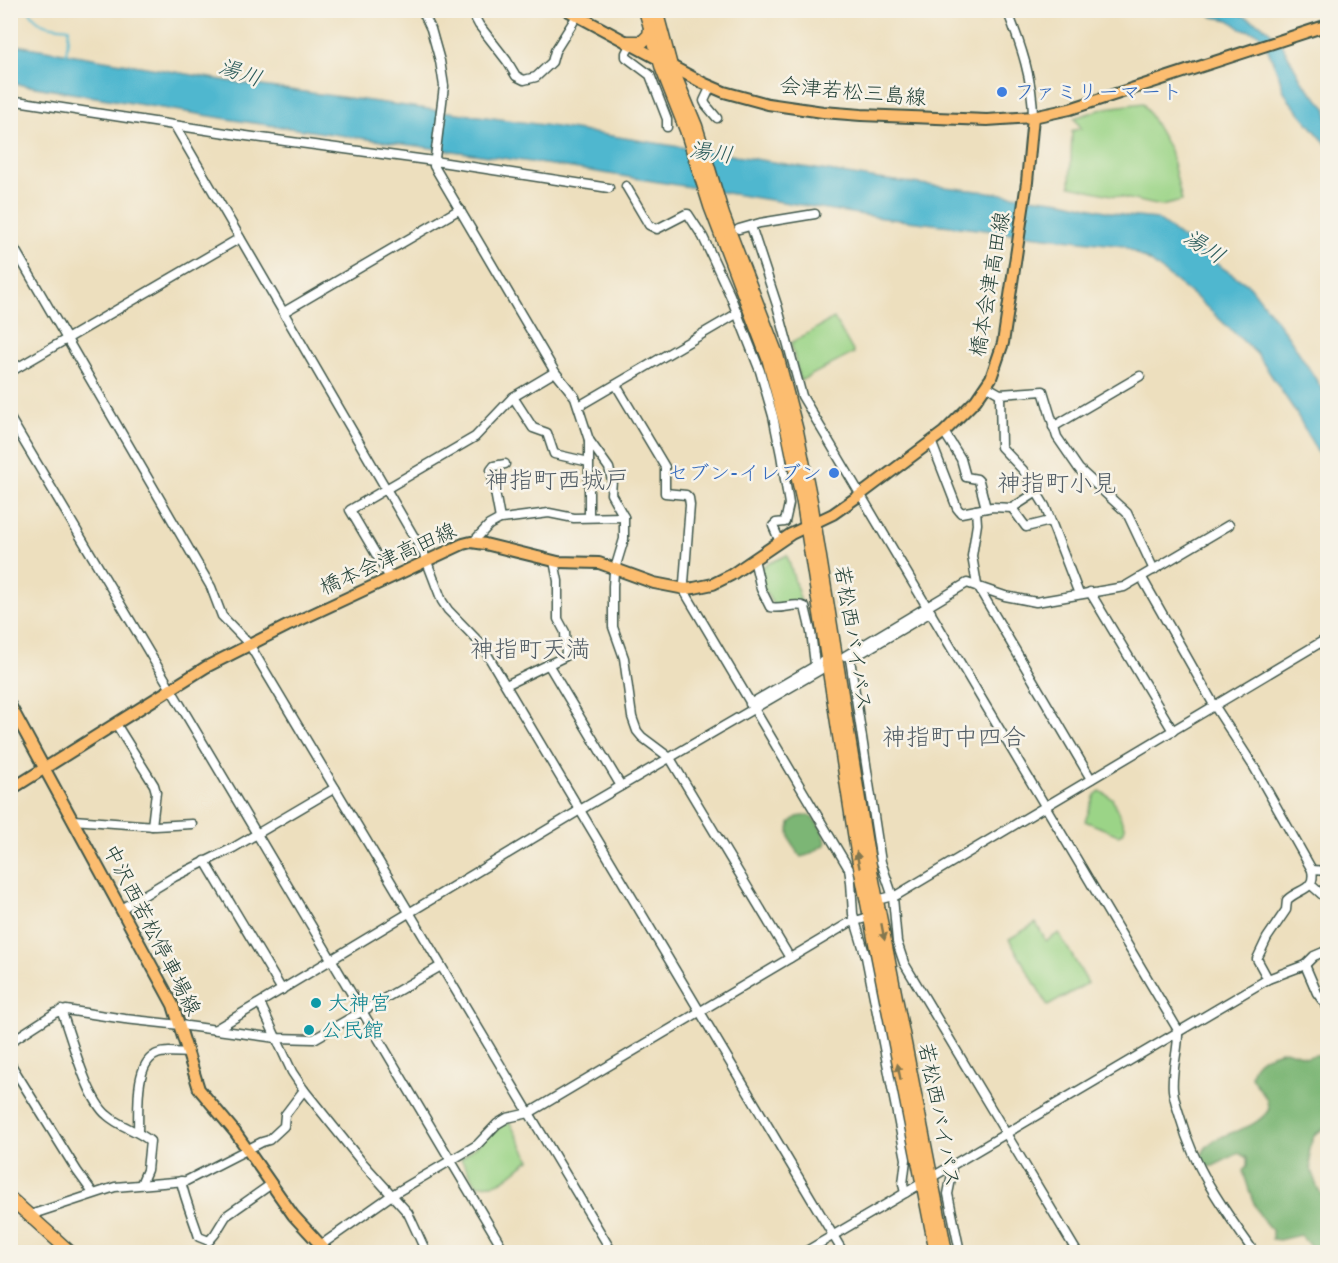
<svg xmlns="http://www.w3.org/2000/svg" width="1338" height="1263" font-family="'Balsamiq Sans','Klee One',sans-serif">
	<rect width="100%" height="100%" fill="#f7f3e8"/>
	<filter id="ink" filterUnits="userSpaceOnUse"><feTurbulence type="fractalNoise" baseFrequency=".0167" numOctaves="2"/><feDisplacementMap in="SourceGraphic" scale="12" xChannelSelector="R" yChannelSelector="G"/><feConvolveMatrix kernelMatrix="1 2 1 2 8 2 1 2 1" color-interpolation-filters="sRGB"/></filter>
	<filter id="wash" filterUnits="userSpaceOnUse"><feTurbulence type="fractalNoise" baseFrequency=".008" numOctaves="4" result="noise"/><feDisplacementMap in="SourceGraphic" scale="24" xChannelSelector="R" yChannelSelector="G"/><feGaussianBlur stdDeviation="1.35" result="paint"/><feColorMatrix in="noise" values="0 0 0 0 0 0 0 0 0 0 0 0 0 0 0 0 0 1.4 0 .05"/><feComposite in="paint" operator="in"/></filter>
	<g filter="url(#wash)">
		<rect width="100%" height="100%" fill="#eddfbe"/>
		<g fill="#9bd487" stroke="#5d885e" stroke-width="1.5">
			<path d="M1143,103L1170,150L1182,201L1161,206L1070,186L1072,131L1081,128L1074,118L1106,108Z"/>
			<path d="M834,318L854,353L800,381L791,343Z"/>
			<path d="M787,555L801,602L774,607L760,581L761,567Z"/>
			<path d="M1100,791L1112,798L1125,828L1123,833L1118,835L1085,821L1095,795Z"/>
			<path d="M1036,923L1046,941L1059,933L1088,983L1048,1006L1009,939Z"/>
			<path d="M510,1123L530,1160C519,1166 508,1180 497,1183C491,1185 483,1184 477,1185L461,1159L502,1124Z"/>
		</g>
		<g fill="#7cb674" stroke="#4e7a54" stroke-width="1.5">
			<path d="M809,815C818,822 825,832 826,844L808,855L801,857C792,846 787,837 790,823L797,817Z"/>
			<path d="M1285,1050L1307,1057L1327,1053V1127L1315,1134L1309,1148L1311,1170L1318,1189L1327,1202V1252H1309L1310,1246L1300,1235L1279,1240L1272,1239V1230C1255,1215 1250,1192 1243,1171L1247,1166V1158L1239,1153L1213,1166L1206,1167L1201,1164C1199,1129 1252,1138 1269,1109L1266,1098L1251,1077C1252,1059 1269,1054 1285,1050Z"/>
		</g>
		<g fill="#50b7cf" stroke="#387a82" stroke-width="1.5">
			<path d="M1207,11H1236L1239,14L1262,25L1279,39L1302,81L1327,109V145L1289,100L1283,89L1279,76L1263,38L1257,33L1240,28L1229,20L1213,17Z"/>
			<path d="M10,44L240,83L550,126L878,179L1062,201L1127,216L1157,219L1218,265L1250,286L1289,337L1327,397V470L1295,411L1257,354L1199,300L1151,262L1124,246L882,218L566,167L240,121L11,83Z"/>
		</g>
		<g fill="none" stroke-linecap="round" stroke-linejoin="round">
			<path stroke="#50b7cf" stroke-width="2" d="M29,10C38,27 51,26 69,28L66,56"/>
		</g>
	</g>
	<g filter="url(#ink)">
		<g fill="none" stroke-linecap="round" stroke-linejoin="round">
			<g stroke="#3e5549" stroke-width="11">
				<g id="minor">
					<path d="M422,10L431,29L440,61L444,86L434,166L555,372L575,397L589,440L609,468L612,480L611,494L624,517V539L614,572L613,586V627L624,658L632,717L637,731L642,737L670,758L790,958"/>
					<path d="M471,10L479,25L507,61L516,76L524,80L536,77L552,62L555,51L577,16"/>
					<path d="M1007,10C1021,45 1033,80 1033,117"/>
					<path d="M631,44L626,53V57L650,75L667,119V127"/>
					<path d="M711,86L704,101L706,105L717,118"/>
					<path d="M10,100L239,135L434,161L609,188"/>
					<path d="M175,126L424,554L442,601L448,610L481,644L843,1252"/>
					<path d="M626,186L649,225L657,229L686,214H688L703,237L730,295L760,371L773,416L781,455L789,504L785,522L776,523L773,526L780,542"/>
					<path d="M751,226L777,305L802,396L1178,1030C1179,1050 1171,1070 1173,1090C1174,1100 1178,1110 1181,1120C1196,1172 1224,1209 1254,1252"/>
					<path d="M739,229L760,223L815,214"/>
					<path d="M10,241L211,587L222,616L249,644L612,1252"/>
					<path d="M284,312L460,209"/>
					<path d="M10,372L240,238"/>
					<path d="M616,385L665,467V493L686,495L689,498L690,505L684,583L686,594L849,869L851,882L853,914L866,957L906,1159L903,1184L905,1193"/>
					<path d="M986,386L1000,394L1043,391L1057,437L1079,469L1127,513L1154,570"/>
					<path d="M1000,394L1001,447L1023,470L1045,506L1079,594"/>
					<path d="M513,397L533,428L547,433L554,454L589,462"/>
					<path d="M579,406L738,313"/>
					<path d="M10,418L505,1252"/>
					<path d="M1053,427L1140,376"/>
					<path d="M944,432L961,459L966,477L977,479L979,481L986,508"/>
					<path d="M931,441L957,508L961,513L992,507L1012,508L1037,492"/>
					<path d="M1012,508L1026,527L1050,521"/>
					<path d="M976,510L977,524L972,556L977,585L1091,779"/>
					<path d="M589,516V440"/>
					<path d="M500,519L491,470L494,466L505,464"/>
					<path d="M473,542L489,525L500,519L510,518L549,513L574,518L624,517"/>
					<path d="M754,559L761,589L770,607C782,610 795,602 805,607L811,632L815,664"/>
					<path d="M390,578L350,510L475,437L513,397L555,372"/>
					<path d="M1142,578L1214,705L1254,767L1312,870C1316,891 1299,888 1287,900L1286,910L1267,938L1257,959L1268,979"/>
					<path d="M1090,592L1173,731"/>
					<path d="M845,656L967,583L1005,596L1036,602L1124,587L1229,525"/>
					<path d="M856,656L931,612"/>
					<path d="M850,659L881,862L893,897L897,942L904,963L1077,1252"/>
					<path d="M548,664L621,786"/>
					<path d="M506,685L566,656L565,632L558,619V581L554,561"/>
					<path d="M750,704L827,659"/>
					<path d="M116,724L154,785L156,792L152,826"/>
					<path d="M73,820L155,826L192,824"/>
					<path d="M205,861L282,990"/>
					<path d="M1312,870L1328,871"/>
					<path d="M1310,884L1328,900"/>
					<path d="M877,900L897,895L1328,638"/>
					<path d="M121,909L174,877L233,848L335,788"/>
					<path d="M1305,965L1314,956L1328,950"/>
					<path d="M260,1003L292,1072L304,1090L361,1161L408,1213L426,1252"/>
					<path d="M61,1010C71,1036 87,1099 107,1115C120,1127 137,1130 150,1141L147,1170L141,1184"/>
					<path d="M216,1029L580,810L820,670"/>
					<path d="M10,1042L55,1013L66,1010L125,1019L180,1025L276,1038L314,1039L441,966"/>
					<path d="M10,1063L77,1171L93,1193"/>
					<path d="M138,1131C139,1112 134,1066 155,1055C163,1050 179,1053 188,1053"/>
					<path d="M951,1167L952,1174L948,1194L960,1252"/>
					<path d="M181,1181C185,1200 193,1218 199,1237L209,1241L215,1234L226,1216L270,1185"/>
					<path d="M30,1215L115,1187L186,1181L262,1142L269,1140L284,1126L285,1115L304,1090"/>
					<path d="M321,1245L392,1195L477,1145L497,1124L507,1118L529,1113L849,923L869,917"/>
					<path d="M805,1252L1268,979L1305,965L1317,993L1328,1008"/>
				</g>
			</g>
			<g stroke="#3e5549" stroke-width="14">
				<g id="major">
					<path d="M567,10L703,83L724,92L768,104L823,112L861,115L987,120L1033,117L1070,109L1328,25"/>
					<path d="M10,705L173,1005L199,1089L235,1132L293,1215L327,1252"/>
					<path d="M10,790L206,667L287,626L463,544L471,542L485,544L558,562L599,563L654,583L685,589L694,588L713,584L731,575L791,534L833,514L860,495L944,432L976,400L991,378L1003,343L1027,182L1033,117"/>
				</g>
			</g>
			<g stroke="#3e5549" stroke-width="15">
				<g id="highway">
					<path d="M645,10L662,69L686,130L710,206L768,358L788,433L803,503L857,852L936,1252"/>
					<path d="M656,10L671,66L696,126L723,215L777,355L797,431L811,501L867,850L946,1252"/>
					<path d="M627,42H642L649,35L650,28"/>
					<path d="M10,1198L70,1252"/>
				</g>
			</g>
			<use href="#minor" stroke="#fff" stroke-width="8"/>
			<use href="#major" stroke="#fcbd6f" stroke-width="10"/>
			<use href="#highway" stroke="#fcbd6f" stroke-width="12"/>
		</g>
		<defs><path id="oneway-solid" d="M-6-.8H1V-3.2L6.5 0L1 3.2V.8H-6Z" transform="scale(1.5)"/></defs>
		<g fill="#82774f">
			<use href="#oneway-solid" transform="translate(858 860) rotate(-101)"/>
			<use href="#oneway-solid" transform="translate(883 932) rotate(79)"/>
			<use href="#oneway-solid" transform="translate(899 1072) rotate(-101)"/>
		</g>
	</g>
	<g fill="#3f7fe0" stroke="#f7f3e8" stroke-width="2">
		<circle cx="1002" cy="92" r="6"/>
		<circle cx="834" cy="473" r="6"/>
	</g>
	<g fill="#0f9aa8" stroke="#f7f3e8" stroke-width="2">
		<circle cx="316" cy="1003" r="6"/>
		<circle cx="309" cy="1030" r="6"/>
	</g>
	<g text-anchor="middle" dominant-baseline="central" stroke-width="5" stroke-linejoin="round" paint-order="stroke">
		<g font-size="21" fill="#1f3d34" stroke="#f7f3e8">
			<text transform="translate(853 92) rotate(5)">会津若松三島線</text>
			<text transform="translate(990 284) rotate(-80)">橋本会津高田線</text>
			<text transform="translate(388 559) rotate(-24)">橋本会津高田線</text>
			<text transform="translate(853 638) rotate(81)">若松西バイパス</text>
			<text transform="translate(152 930) rotate(63)">中沢西若松停車場線</text>
			<text transform="translate(939 1115) rotate(79)">若松西バイパス</text>
		</g>
		<g font-size="21" fill="#366cbe" stroke="#f7f3e8" text-anchor="start">
			<text x="1014" y="92">ファミリーマート</text>
			<text x="822" y="473" text-anchor="end">セブン-イレブン</text>
		</g>
		<g font-size="21" fill="#0d838f" stroke="#f7f3e8" text-anchor="start">
			<text x="328" y="1003">大神宮</text>
			<text x="321" y="1030">公民館</text>
		</g>
		<g font-size="22" font-style="italic" fill="#2b5c5b" stroke="#f7f3e8">
			<text transform="translate(240 73) rotate(19)">湯川</text>
			<text transform="translate(711 153) rotate(8)">湯川</text>
			<text transform="translate(1204 247) rotate(33)">湯川</text>
		</g>
		<g font-size="24" fill="#535e66" stroke="#f7f3e8">
			<text x="557" y="480">神指町西城戸</text>
			<text x="1057" y="483">神指町小見</text>
			<text x="530" y="649">神指町天満</text>
			<text x="954" y="737">神指町中四合</text>
		</g>
	</g>
	<rect width="1338" height="1263" fill="none" stroke="#f7f3e8" stroke-width="36"/>
</svg>
